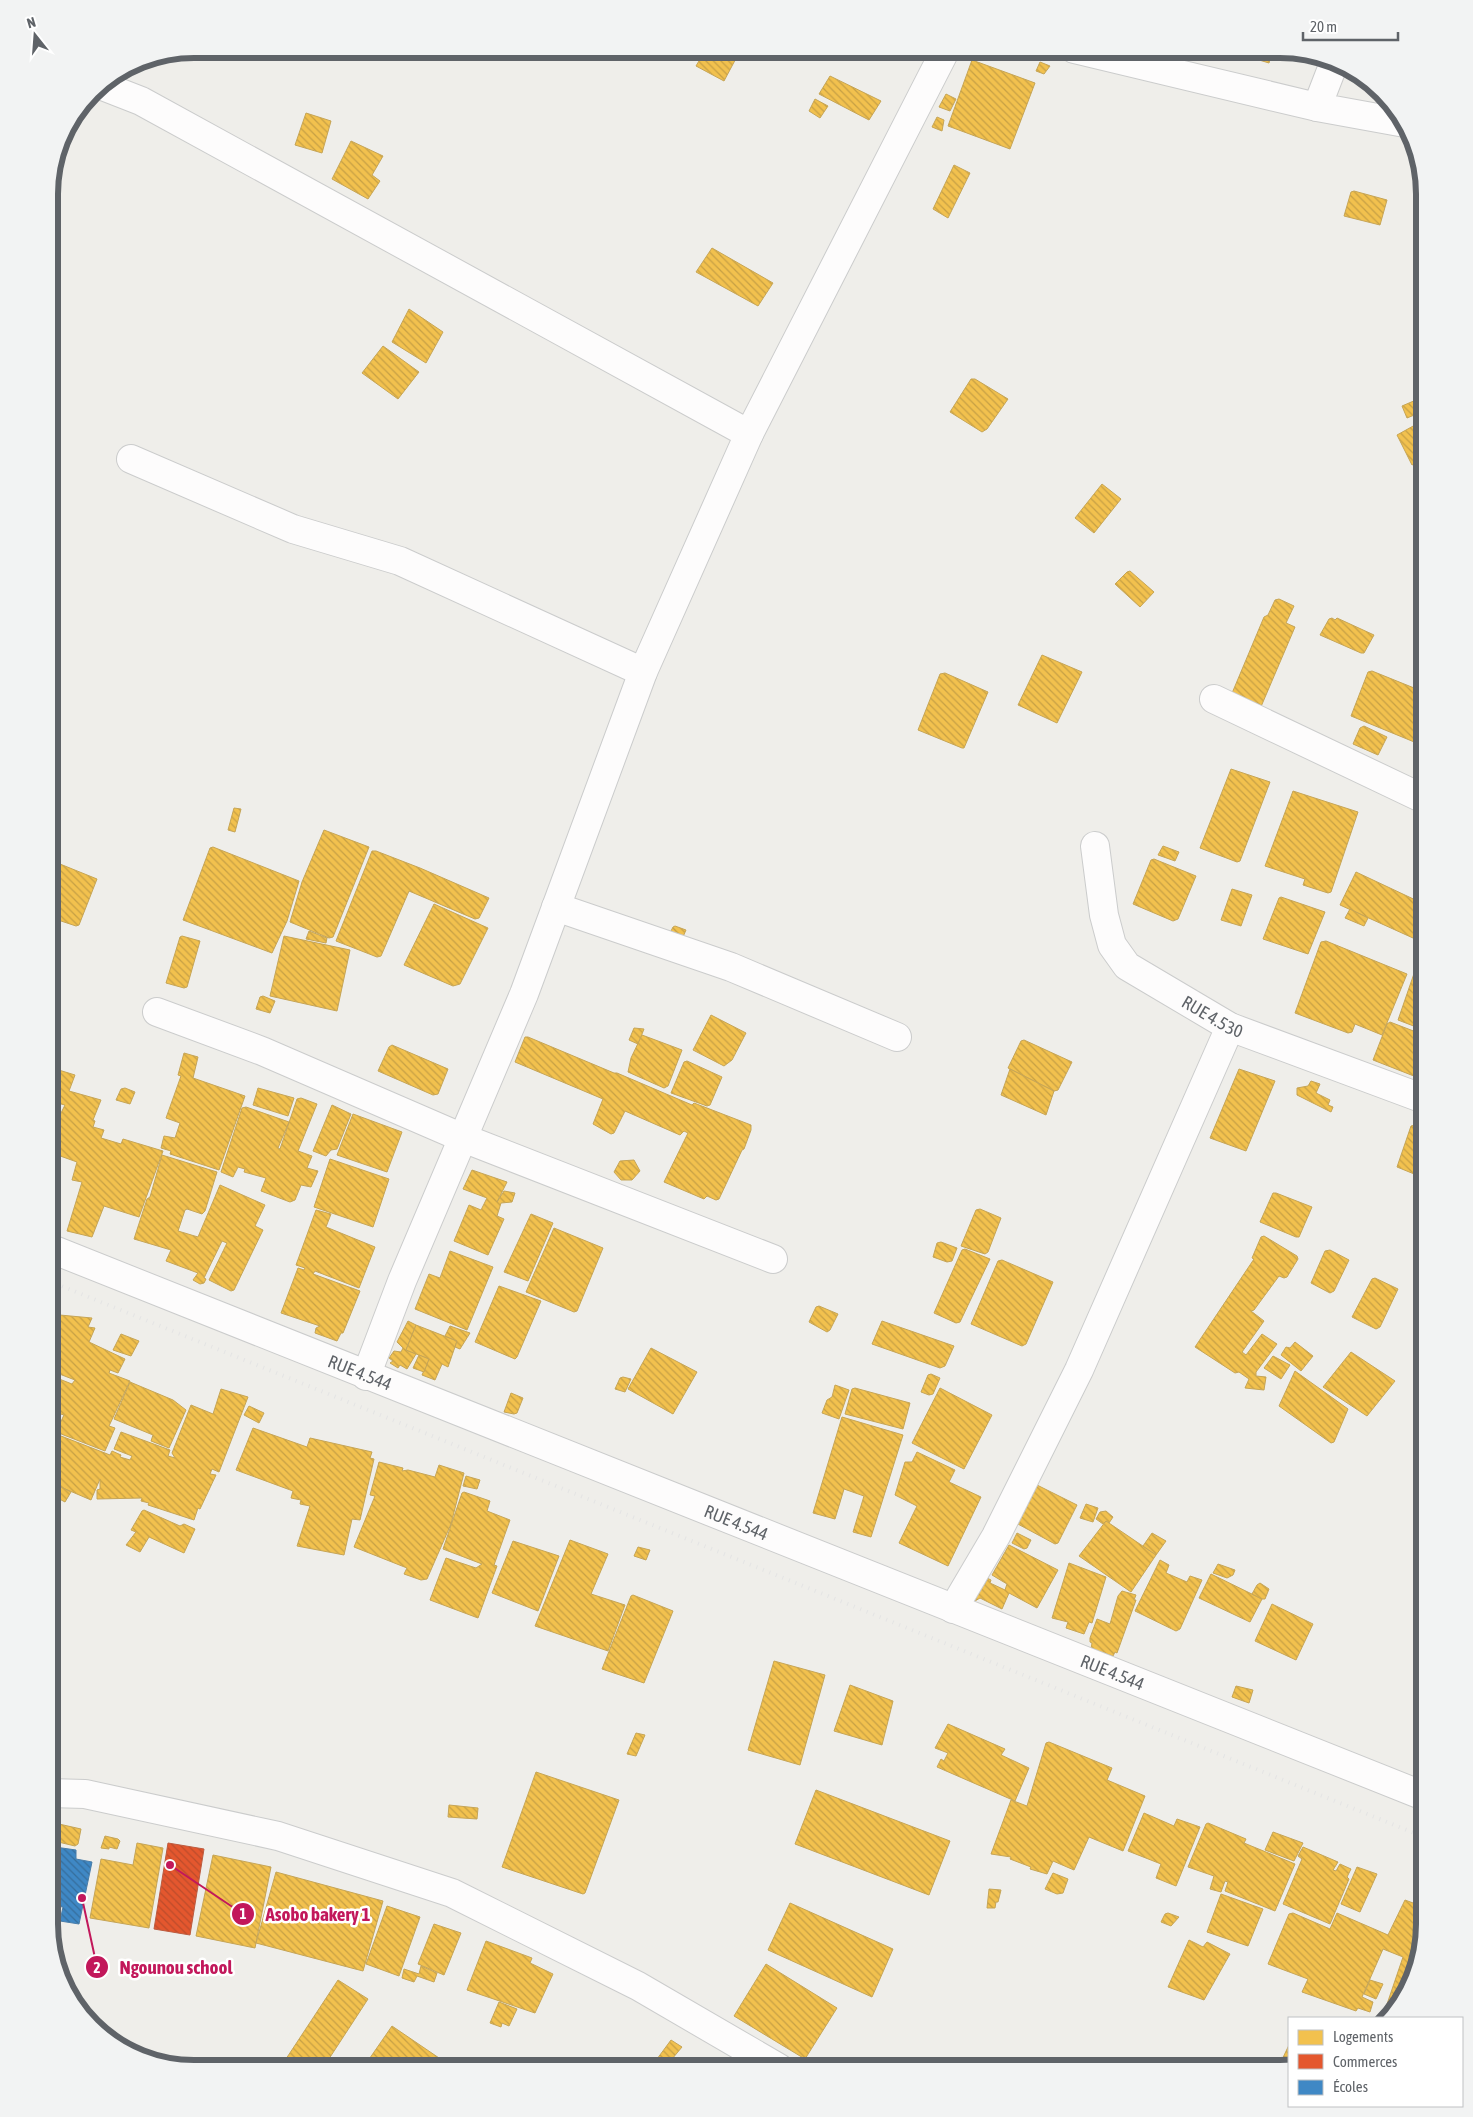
<svg xmlns="http://www.w3.org/2000/svg" width="1473" height="2117" font-family="'Asap Condensed',sans-serif">
	<defs>
		<pattern id="homes-back-hatch" width="6" height="6" patternUnits="userSpaceOnUse" patternTransform="scale(1.25)"><rect width="6" height="6" fill="#f2c14e"/><path d="M-1 5l2 2M0 0l6 6M5-1l2 2" fill="none" stroke="#c7a045"/></pattern>
		<pattern id="shops-back-hatch" width="6" height="6" patternUnits="userSpaceOnUse" patternTransform="scale(1.25)"><rect width="6" height="6" fill="#e4572e"/><path d="M-1 5l2 2M0 0l6 6M5-1l2 2" fill="none" stroke="#bc4c2b"/></pattern>
		<pattern id="schools-back-hatch" width="6" height="6" patternUnits="userSpaceOnUse" patternTransform="scale(1.25)"><rect width="6" height="6" fill="#3f88c5"/><path d="M-1 5l2 2M0 0l6 6M5-1l2 2" fill="none" stroke="#366e9c"/></pattern>
	</defs>
	<rect width="100%" height="100%" fill="#efeeea"/>
	<g fill="url(#homes-back-hatch)" stroke="#c6a556">
		<path d="M706,49H741L724,81L696,66Z"/>
		<path d="M1223,49H1273L1269,63Z"/>
		<path d="M972,60L1035,83L1010,149L948,126Z"/>
		<path d="M1040,62L1050,66L1044,74L1036,71Z"/>
		<path d="M830,76L881,101L869,120L819,94Z"/>
		<path d="M946,94L956,99L950,111L939,107Z"/>
		<path d="M815,99L828,106L820,118L809,111Z"/>
		<path d="M306,113L331,121L322,153L295,145Z"/>
		<path d="M937,117L944,120L942,131L932,127Z"/>
		<path d="M351,141L383,156L372,175L380,181L368,199L332,179Z"/>
		<path d="M954,165L970,173L948,218L933,209Z"/>
		<path d="M1354,191L1387,200L1380,225L1344,216L1351,192Z"/>
		<path d="M712,248L773,283L758,306L696,272Z"/>
		<path d="M409,309L443,332L426,363L392,342Z"/>
		<path d="M383,346L419,372L398,399L362,373Z"/>
		<path d="M971,379H975L1008,399L987,429L982,432L950,412Z"/>
		<path d="M1423,397L1424,411L1407,418L1402,406Z"/>
		<path d="M1424,420V459L1412,465L1397,435Z"/>
		<path d="M1102,484L1121,499L1094,533L1075,518Z"/>
		<path d="M1130,571L1154,592L1140,607L1115,584L1127,572Z"/>
		<path d="M1279,599L1294,606L1286,623L1295,627L1260,709L1230,698L1264,617L1268,615L1275,600Z"/>
		<path d="M1332,618L1335,620L1337,618L1374,635L1364,653H1361L1320,635L1329,619Z"/>
		<path d="M1042,655L1082,672L1057,723L1018,705Z"/>
		<path d="M1372,671L1424,692V746L1351,716L1368,672Z"/>
		<path d="M945,673L988,692L964,748H962L918,730L940,674Z"/>
		<path d="M1364,726L1387,737L1378,755L1353,744L1360,728Z"/>
		<path d="M1231,769L1270,782L1240,861L1237,862L1200,848Z"/>
		<path d="M1293,791L1358,812L1331,892L1328,893L1303,885L1305,879L1265,866Z"/>
		<path d="M234,808L241,809L235,832L228,830Z"/>
		<path d="M324,830L369,847L333,937L329,938L290,922L302,882Z"/>
		<path d="M1163,846L1179,852L1175,861L1158,855Z"/>
		<path d="M213,847L299,881L287,921L272,953L183,920L210,848Z"/>
		<path d="M372,851H376L420,868L489,898L479,918L475,919L409,891L381,956L377,957L336,941Z"/>
		<path d="M1154,859L1196,876L1178,919L1173,921L1133,904L1151,860Z"/>
		<path d="M60,864L97,879L79,925L76,926L49,917V883L55,866Z"/>
		<path d="M1356,872L1424,904V919L1416,937L1413,938L1340,905Z"/>
		<path d="M1232,889L1252,895L1241,926L1221,920Z"/>
		<path d="M1281,897L1325,912L1308,954L1263,939L1279,898Z"/>
		<path d="M434,904L488,928L460,984L453,986L404,965Z"/>
		<path d="M1350,909L1368,918L1364,926L1345,918Z"/>
		<path d="M675,926L686,930L682,939L669,935L673,927Z"/>
		<path d="M309,931L327,938L326,943L306,939Z"/>
		<path d="M182,936L200,941L187,987L184,988L166,983L180,937Z"/>
		<path d="M284,936L350,950L337,1011L270,996Z"/>
		<path d="M1326,941L1407,974L1382,1035L1355,1024L1352,1032L1348,1033L1295,1013L1321,942Z"/>
		<path d="M1418,962L1424,963V1030L1398,1020Z"/>
		<path d="M263,996L275,1001L270,1013L256,1009L260,997Z"/>
		<path d="M711,1015L746,1033L732,1060L724,1066L693,1050Z"/>
		<path d="M1390,1022L1424,1035V1080L1373,1060L1387,1024Z"/>
		<path d="M634,1028L644,1029L638,1044L629,1040Z"/>
		<path d="M642,1035L682,1050L668,1086L664,1088L628,1072L631,1058Z"/>
		<path d="M525,1037H528L614,1073H617L692,1105L694,1103L751,1125V1130L744,1149L742,1150L719,1199L716,1200L707,1196L704,1199L664,1182L688,1133L684,1131L680,1135L625,1111L614,1133L611,1134L593,1124L603,1099L515,1062Z"/>
		<path d="M1024,1040L1072,1062L1058,1090L1054,1091L1008,1068L1021,1041Z"/>
		<path d="M392,1045L448,1069L438,1094L433,1095L378,1071L389,1047Z"/>
		<path d="M184,1053L198,1057L193,1078L245,1096L219,1170L170,1154L171,1151L161,1148L164,1136L175,1138L180,1123L166,1118L181,1076L178,1075Z"/>
		<path d="M687,1061L722,1077L710,1105L707,1106L671,1093L684,1062Z"/>
		<path d="M49,1067L75,1075L69,1091L101,1100L93,1120L95,1121L93,1127L104,1130L101,1138L121,1144L123,1139L163,1151L139,1217L104,1206L92,1237L67,1231L82,1182L72,1180L77,1162L49,1152L56,1129L49,1127V1111L60,1115L65,1105L49,1101Z"/>
		<path d="M1010,1069L1054,1091L1046,1115L1001,1095Z"/>
		<path d="M1239,1069L1275,1081L1246,1151L1210,1138Z"/>
		<path d="M1311,1081L1320,1084L1316,1093L1330,1100L1328,1105L1333,1107L1331,1112L1297,1095V1088L1308,1086Z"/>
		<path d="M125,1088L135,1092L130,1104L116,1100L121,1089Z"/>
		<path d="M258,1088L294,1098L288,1116L253,1105Z"/>
		<path d="M301,1098L317,1104L298,1151L312,1156L307,1168L318,1171L311,1187L301,1185L295,1200L290,1202L261,1191L266,1178L244,1172L245,1169L238,1167L233,1177L221,1172L242,1108L246,1107L289,1122L278,1148L280,1149L297,1099Z"/>
		<path d="M332,1105L351,1114L337,1149L331,1150L326,1156L313,1151Z"/>
		<path d="M353,1114L402,1132L387,1172L337,1155Z"/>
		<path d="M1415,1125L1424,1129V1178L1397,1167L1411,1126Z"/>
		<path d="M162,1155L217,1172L205,1211L202,1214L187,1209L185,1210L178,1231L198,1237L220,1185L265,1205L255,1226L263,1230L234,1290L231,1291L209,1280L227,1243L222,1241L204,1278L206,1279L204,1283L200,1284L193,1280L198,1273L166,1261L171,1250L134,1239L147,1199L150,1197Z"/>
		<path d="M330,1159L389,1179L373,1227L314,1207Z"/>
		<path d="M634,1160L640,1171L632,1180H621L614,1172L620,1161Z"/>
		<path d="M472,1170L507,1182L497,1202L504,1191L515,1193L512,1202L501,1203L497,1216L504,1219L488,1255L454,1241L469,1205L481,1210L487,1198L463,1189Z"/>
		<path d="M1273,1193H1276L1312,1207L1299,1237H1296L1260,1222Z"/>
		<path d="M980,1209L1001,1218L988,1252L985,1254L961,1246L976,1210Z"/>
		<path d="M316,1210L331,1214L326,1227L375,1247L359,1288L315,1271L313,1274L360,1291L343,1333H341L337,1341L315,1333L316,1328L320,1326L281,1313L298,1268L304,1270L305,1268L296,1265Z"/>
		<path d="M531,1214L553,1223L528,1281L504,1272Z"/>
		<path d="M554,1228L603,1248L577,1311L574,1312L526,1292Z"/>
		<path d="M1264,1236L1297,1256L1298,1259L1287,1277L1284,1278L1279,1276L1254,1310L1251,1311L1264,1321L1242,1352L1246,1355L1262,1334L1277,1344L1256,1372V1376L1266,1377L1264,1390L1245,1388L1249,1379L1239,1372L1235,1373L1195,1347L1254,1259L1252,1258L1261,1237Z"/>
		<path d="M941,1242L957,1248L952,1261L947,1262L933,1257L937,1243Z"/>
		<path d="M965,1249L990,1259L960,1322L956,1323L934,1313L962,1250Z"/>
		<path d="M1330,1250L1349,1260L1334,1291L1330,1293L1311,1283L1325,1251Z"/>
		<path d="M450,1251L493,1267L467,1330L415,1309L429,1274L440,1278Z"/>
		<path d="M1002,1260L1053,1282L1026,1344L1022,1346L971,1324L998,1261Z"/>
		<path d="M1375,1278L1398,1289L1380,1327L1376,1329L1352,1317L1372,1279Z"/>
		<path d="M499,1286L541,1301L517,1357L515,1359L475,1342Z"/>
		<path d="M819,1306L838,1314L830,1330L827,1332L809,1322L816,1307Z"/>
		<path d="M49,1314L92,1318L88,1327L95,1328L89,1342L125,1359L118,1373L110,1370L109,1373L130,1381L109,1426L115,1428L105,1451L56,1432L64,1415L61,1414L49,1443V1375L72,1384L75,1380L49,1370Z"/>
		<path d="M408,1321L416,1325L406,1350L416,1354L407,1369L400,1365L398,1368L390,1363L393,1361L389,1358L394,1351L401,1352L403,1348L397,1342Z"/>
		<path d="M882,1321L954,1346L945,1366L940,1368L872,1344Z"/>
		<path d="M416,1325L457,1341L448,1367L442,1364L435,1380L422,1375L429,1359L406,1350Z"/>
		<path d="M450,1326L470,1333L460,1349L455,1347L457,1341L445,1336Z"/>
		<path d="M121,1334L139,1341L131,1356L113,1350Z"/>
		<path d="M1295,1342L1313,1356L1301,1371L1281,1355L1286,1347L1290,1348Z"/>
		<path d="M651,1348L697,1372L673,1414L628,1389Z"/>
		<path d="M1351,1352L1395,1381L1367,1416L1323,1387Z"/>
		<path d="M419,1355L429,1359L424,1372L413,1368Z"/>
		<path d="M1273,1356L1290,1365L1281,1379L1264,1368Z"/>
		<path d="M1295,1371L1348,1409L1334,1442L1331,1443L1279,1406Z"/>
		<path d="M931,1374L940,1378L933,1394L929,1395L921,1392L928,1375Z"/>
		<path d="M623,1377L631,1379L625,1392L615,1389L620,1378Z"/>
		<path d="M130,1382L173,1400L186,1410L169,1448L151,1441L153,1435L114,1419Z"/>
		<path d="M835,1385L849,1390L839,1419L822,1413L827,1400L832,1397Z"/>
		<path d="M855,1388L910,1403L903,1429L845,1414L852,1389Z"/>
		<path d="M940,1388L992,1415L964,1469L912,1443Z"/>
		<path d="M221,1389L248,1397L219,1472L212,1469L210,1474L216,1475L200,1509L198,1508L194,1520L148,1505L149,1503L141,1501L142,1498L97,1499V1490L100,1489V1479L91,1500L49,1482V1467L61,1436L110,1455L112,1451L121,1455L120,1457L130,1460L132,1456L114,1449L121,1432L170,1450L168,1456L175,1458L172,1453L191,1405L213,1414Z"/>
		<path d="M511,1393L523,1398L517,1413L514,1414L504,1412Z"/>
		<path d="M249,1406L264,1413L259,1423L244,1415Z"/>
		<path d="M842,1417L903,1435L871,1537L853,1532L864,1496L844,1489L835,1519L813,1513Z"/>
		<path d="M253,1428L307,1447L310,1438L372,1452L370,1458L374,1459L360,1520L352,1519L344,1555L297,1546L310,1506L300,1504L301,1500L291,1498L293,1491L236,1470Z"/>
		<path d="M917,1452L955,1470L949,1482L981,1497L948,1566L899,1543L917,1506L895,1495L905,1462H912Z"/>
		<path d="M379,1462L403,1468L402,1471L408,1470L435,1477L439,1465L464,1473L451,1524L427,1579L421,1580L404,1574L407,1568L354,1547L375,1496L370,1495Z"/>
		<path d="M466,1476L480,1480L477,1489L463,1486Z"/>
		<path d="M57,1485L71,1492L65,1502L52,1495Z"/>
		<path d="M1037,1485L1077,1505L1058,1543L1055,1544L1016,1523Z"/>
		<path d="M464,1492L490,1501L487,1511L510,1520L494,1565L497,1566L478,1618L430,1600L446,1558L476,1568L482,1564L443,1549L462,1493Z"/>
		<path d="M1086,1504L1098,1508L1093,1522L1080,1518Z"/>
		<path d="M144,1510L180,1526L184,1524L195,1529L184,1553L149,1537L140,1552L126,1545L136,1532L131,1530L142,1511Z"/>
		<path d="M1106,1511L1113,1517L1109,1523L1106,1521L1103,1524L1096,1519L1100,1512Z"/>
		<path d="M1106,1521L1156,1555L1131,1592L1079,1556Z"/>
		<path d="M1017,1533L1031,1540L1027,1548L1024,1549L1012,1543Z"/>
		<path d="M1152,1533L1166,1541L1156,1555L1143,1546Z"/>
		<path d="M570,1540L608,1554L591,1594L625,1605L608,1651L535,1626Z"/>
		<path d="M513,1541L559,1556L538,1611L492,1593Z"/>
		<path d="M1009,1545L1058,1570L1037,1608L1009,1593L1002,1609L980,1598L975,1601L966,1597L976,1580L985,1584L987,1578L991,1580L990,1583L1005,1590L1007,1584L992,1575Z"/>
		<path d="M638,1547L650,1550L646,1560L634,1556Z"/>
		<path d="M1160,1560L1169,1565L1166,1573L1187,1582L1190,1576L1202,1580L1180,1629L1176,1631L1135,1611Z"/>
		<path d="M1069,1563L1106,1577L1092,1623L1089,1622L1084,1634L1066,1628L1068,1622L1052,1618Z"/>
		<path d="M1218,1564L1235,1570L1233,1575L1227,1578L1213,1573Z"/>
		<path d="M1211,1574L1262,1599L1250,1622L1199,1598Z"/>
		<path d="M1260,1583L1269,1589L1265,1599H1262L1252,1594L1257,1585Z"/>
		<path d="M1122,1591L1136,1595L1134,1600H1136L1117,1653L1115,1652L1113,1656L1091,1649L1092,1643L1090,1642V1638L1097,1619L1110,1624L1118,1596Z"/>
		<path d="M633,1595L673,1611L644,1683L602,1669L631,1596Z"/>
		<path d="M1272,1604L1313,1624L1296,1660L1255,1641Z"/>
		<path d="M774,1661L825,1675L800,1765L748,1750Z"/>
		<path d="M850,1685L893,1701L882,1745L834,1731Z"/>
		<path d="M1236,1686L1253,1690L1249,1703L1232,1697Z"/>
		<path d="M948,1724L1005,1749L1001,1755L1029,1768L1015,1801L937,1767L941,1759L944,1761L948,1753L935,1748Z"/>
		<path d="M636,1733L645,1735L636,1756L627,1754Z"/>
		<path d="M1049,1742L1112,1768L1107,1780L1145,1796L1123,1851L1089,1837L1074,1870L1053,1861L1047,1874L1030,1869L1031,1867L1010,1859L1011,1857L991,1854L1011,1800L1027,1806L1046,1743Z"/>
		<path d="M536,1772L619,1800L585,1893L583,1894L502,1867Z"/>
		<path d="M816,1790L950,1841L929,1895L795,1844Z"/>
		<path d="M449,1805L478,1808L477,1819L448,1817Z"/>
		<path d="M1144,1813L1174,1826L1177,1819L1200,1827L1176,1886L1156,1878L1161,1864L1128,1851Z"/>
		<path d="M1208,1823L1246,1839L1244,1843L1295,1864L1275,1911L1225,1891L1228,1882L1225,1881L1221,1892L1210,1889L1214,1876L1188,1867L1206,1824Z"/>
		<path d="M59,1824L81,1829L78,1844L75,1846L54,1841Z"/>
		<path d="M1273,1832L1303,1843L1294,1861L1265,1850Z"/>
		<path d="M105,1836L118,1839L120,1841L117,1849L109,1847V1849L101,1848Z"/>
		<path d="M137,1843L163,1848L149,1928L90,1918L101,1859L133,1865Z"/>
		<path d="M1303,1847L1338,1862L1333,1870L1336,1871L1340,1864L1351,1869L1347,1877L1349,1879L1330,1924L1283,1904L1302,1859L1298,1856Z"/>
		<path d="M213,1855L271,1867L255,1948L196,1936Z"/>
		<path d="M1357,1867L1377,1874L1360,1912L1341,1904Z"/>
		<path d="M276,1872L383,1901L363,1971L256,1943Z"/>
		<path d="M1053,1873L1068,1879L1063,1893L1057,1894L1045,1889Z"/>
		<path d="M989,1889L1001,1890L998,1902H996L995,1908H987Z"/>
		<path d="M1221,1894L1263,1909L1248,1946L1207,1932Z"/>
		<path d="M1405,1900L1424,1907V1924L1405,1996L1387,2014L1384,2013L1403,1957L1383,1949L1362,1997L1373,2002L1370,2012L1358,2008L1356,2011L1302,1992L1308,1979L1268,1964L1289,1914L1293,1913L1330,1929L1337,1913L1388,1935Z"/>
		<path d="M790,1903L893,1949L872,1997L768,1950Z"/>
		<path d="M387,1906L420,1917L399,1976L366,1964Z"/>
		<path d="M1168,1913L1179,1917L1171,1926L1161,1922L1165,1914Z"/>
		<path d="M434,1924L461,1933L444,1975L418,1964Z"/>
		<path d="M1189,1940L1203,1947L1207,1942L1230,1954L1204,2000L1168,1987Z"/>
		<path d="M486,1941L532,1958L530,1963L553,1974L535,2013L467,1990Z"/>
		<path d="M766,1964L837,2008L805,2059L734,2016Z"/>
		<path d="M421,1966L437,1973L434,1982L417,1976L414,1982L402,1978L404,1969L419,1974Z"/>
		<path d="M338,1980L368,1999L323,2068H280Z"/>
		<path d="M1370,1980L1383,1984L1376,1999L1364,1994Z"/>
		<path d="M499,2002L517,2009L509,2026L502,2023L501,2027L490,2023Z"/>
		<path d="M392,2026L442,2060L437,2068H363Z"/>
		<path d="M671,2040L682,2047L667,2065L657,2059Z"/>
		<path d="M1289,2045V2066L1278,2068Z"/>
	</g>
	<path fill="url(#shops-back-hatch)" stroke="#bc5b3f" d="M168,1843L204,1849L190,1935L154,1929Z"/>
	<path fill="url(#schools-back-hatch)" stroke="#497da9" d="M55,1847L76,1850V1859L92,1862L79,1924L60,1921L63,1907L49,1905V1877Z"/>
	<g fill="none" stroke-linecap="round" stroke-linejoin="round">
		<g stroke="#cbcccc" stroke-width="30">
			<g id="minor">
				<path d="M1074,49L1317,107"/>
				<path d="M1334,63L1317,107L1405,123"/>
				<path d="M100,85L141,101L749,434"/>
				<path d="M131,459L293,529L400,561L643,672"/>
				<path d="M1214,699L1424,799"/>
				<path id="s1" d="M1095,846L1104,915L1112,945L1127,966L1230,1027L1424,1099"/>
				<path d="M556,907L731,967L897,1037"/>
				<path d="M157,1012L262,1051L463,1138L773,1259"/>
				<path id="s2" d="M49,1248L1424,1796"/>
				<path d="M366,1376L402,1281L524,994L643,672L749,434L946,49"/>
				<path d="M953,1609L996,1536L1079,1370L1230,1027"/>
				<path d="M49,1793L85,1794L278,1836L452,1893L638,1986L779,2068"/>
			</g>
		</g>
		<use href="#minor" stroke="#fdfcfc" stroke-width="28"/>
		<path stroke="#e4e4e4" stroke-width="4" stroke-dasharray="1 6" stroke-linecap="butt" d="M49,1281L1424,1837"/>
	</g>
	<g text-anchor="middle" dominant-baseline="central" stroke-width="5" stroke-linejoin="round" paint-order="stroke">
		<g font-size="18" fill="#5f6368" stroke="#fff">
			<text stroke="none"><textPath href="#s1" startOffset="226">RUE 4.530</textPath></text>
			<text stroke="none"><textPath href="#s2" startOffset="335">RUE 4.544</textPath></text>
			<text stroke="none"><textPath href="#s2" startOffset="740">RUE 4.544</textPath></text>
			<text stroke="none"><textPath href="#s2" startOffset="1145">RUE 4.544</textPath></text>
		</g>
	</g>
	<path d="M0 0H1473V2117H0ZM194 58H1280A136 136 0 0 1 1416 194V1924A136 136 0 0 1 1280 2060H194A136 136 0 0 1 58 1924V194A136 136 0 0 1 194 58Z" fill="#f2f3f3" fill-rule="evenodd"/>
	<path fill="none" stroke="#5f6368" stroke-width="6" d="M194 58H1280A136 136 0 0 1 1416 194V1924A136 136 0 0 1 1280 2060H194A136 136 0 0 1 58 1924V194A136 136 0 0 1 194 58Z"/>
	<path fill="none" stroke="#c2185b" stroke-width="2" d="M170 1865L243 1914M82 1898L97 1967"/>
	<g fill="#c2185b" stroke="#fff" stroke-width="2">
		<circle cx="170" cy="1865" r="5"/>
		<circle cx="82" cy="1898" r="5"/>
		<circle cx="243" cy="1914" r="12"/>
		<circle cx="97" cy="1967" r="12"/>
	</g>
	<g font-size="15" text-anchor="middle" font-weight="bold" fill="#fff">
		<text x="243" y="1919">1</text>
		<text x="97" y="1973">2</text>
	</g>
	<g font-size="19" text-anchor="middle" font-weight="bold" fill="#c2185b" stroke="#fff" stroke-width="5" stroke-linejoin="round" paint-order="stroke">
		<text x="318" y="1921">Asobo bakery 1</text>
		<text x="176" y="1974">Ngounou school</text>
	</g>
	<rect x="1288" y="2017" width="175" height="90" fill="#ffffff" stroke="#bfc1c3"/>
	<rect x="1298" y="2030" width="25" height="15" fill="#f2c14e" stroke="#bfc1c3"/>
	<text x="1333" y="2042" font-size="15" fill="#5f6368">Logements</text>
	<rect x="1298" y="2054" width="25" height="15" fill="#e4572e" stroke="#bfc1c3"/>
	<text x="1333" y="2067" font-size="15" fill="#5f6368">Commerces</text>
	<rect x="1298" y="2080" width="25" height="15" fill="#3f88c5" stroke="#bfc1c3"/>
	<text x="1333" y="2092" font-size="15" fill="#5f6368">Écoles</text>
	<g transform="translate(35 35) rotate(343)" stroke="#ffffff" stroke-width="4" paint-order="stroke">
	<path d="M0-4L9 19L0 12L-9 19Z" fill="#5f6368"/>
	<text y="-8" font-size="14" font-weight="bold" text-anchor="middle" fill="#5f6368">N</text>
	</g>
	<path d="M1303 32v8h95v-8" fill="none" stroke="#5f6368" stroke-width="2.5"/>
	<text x="1310" y="32" font-size="15" fill="#5f6368" stroke="#ffffff" stroke-width="4" paint-order="stroke">20 m</text>
</svg>
